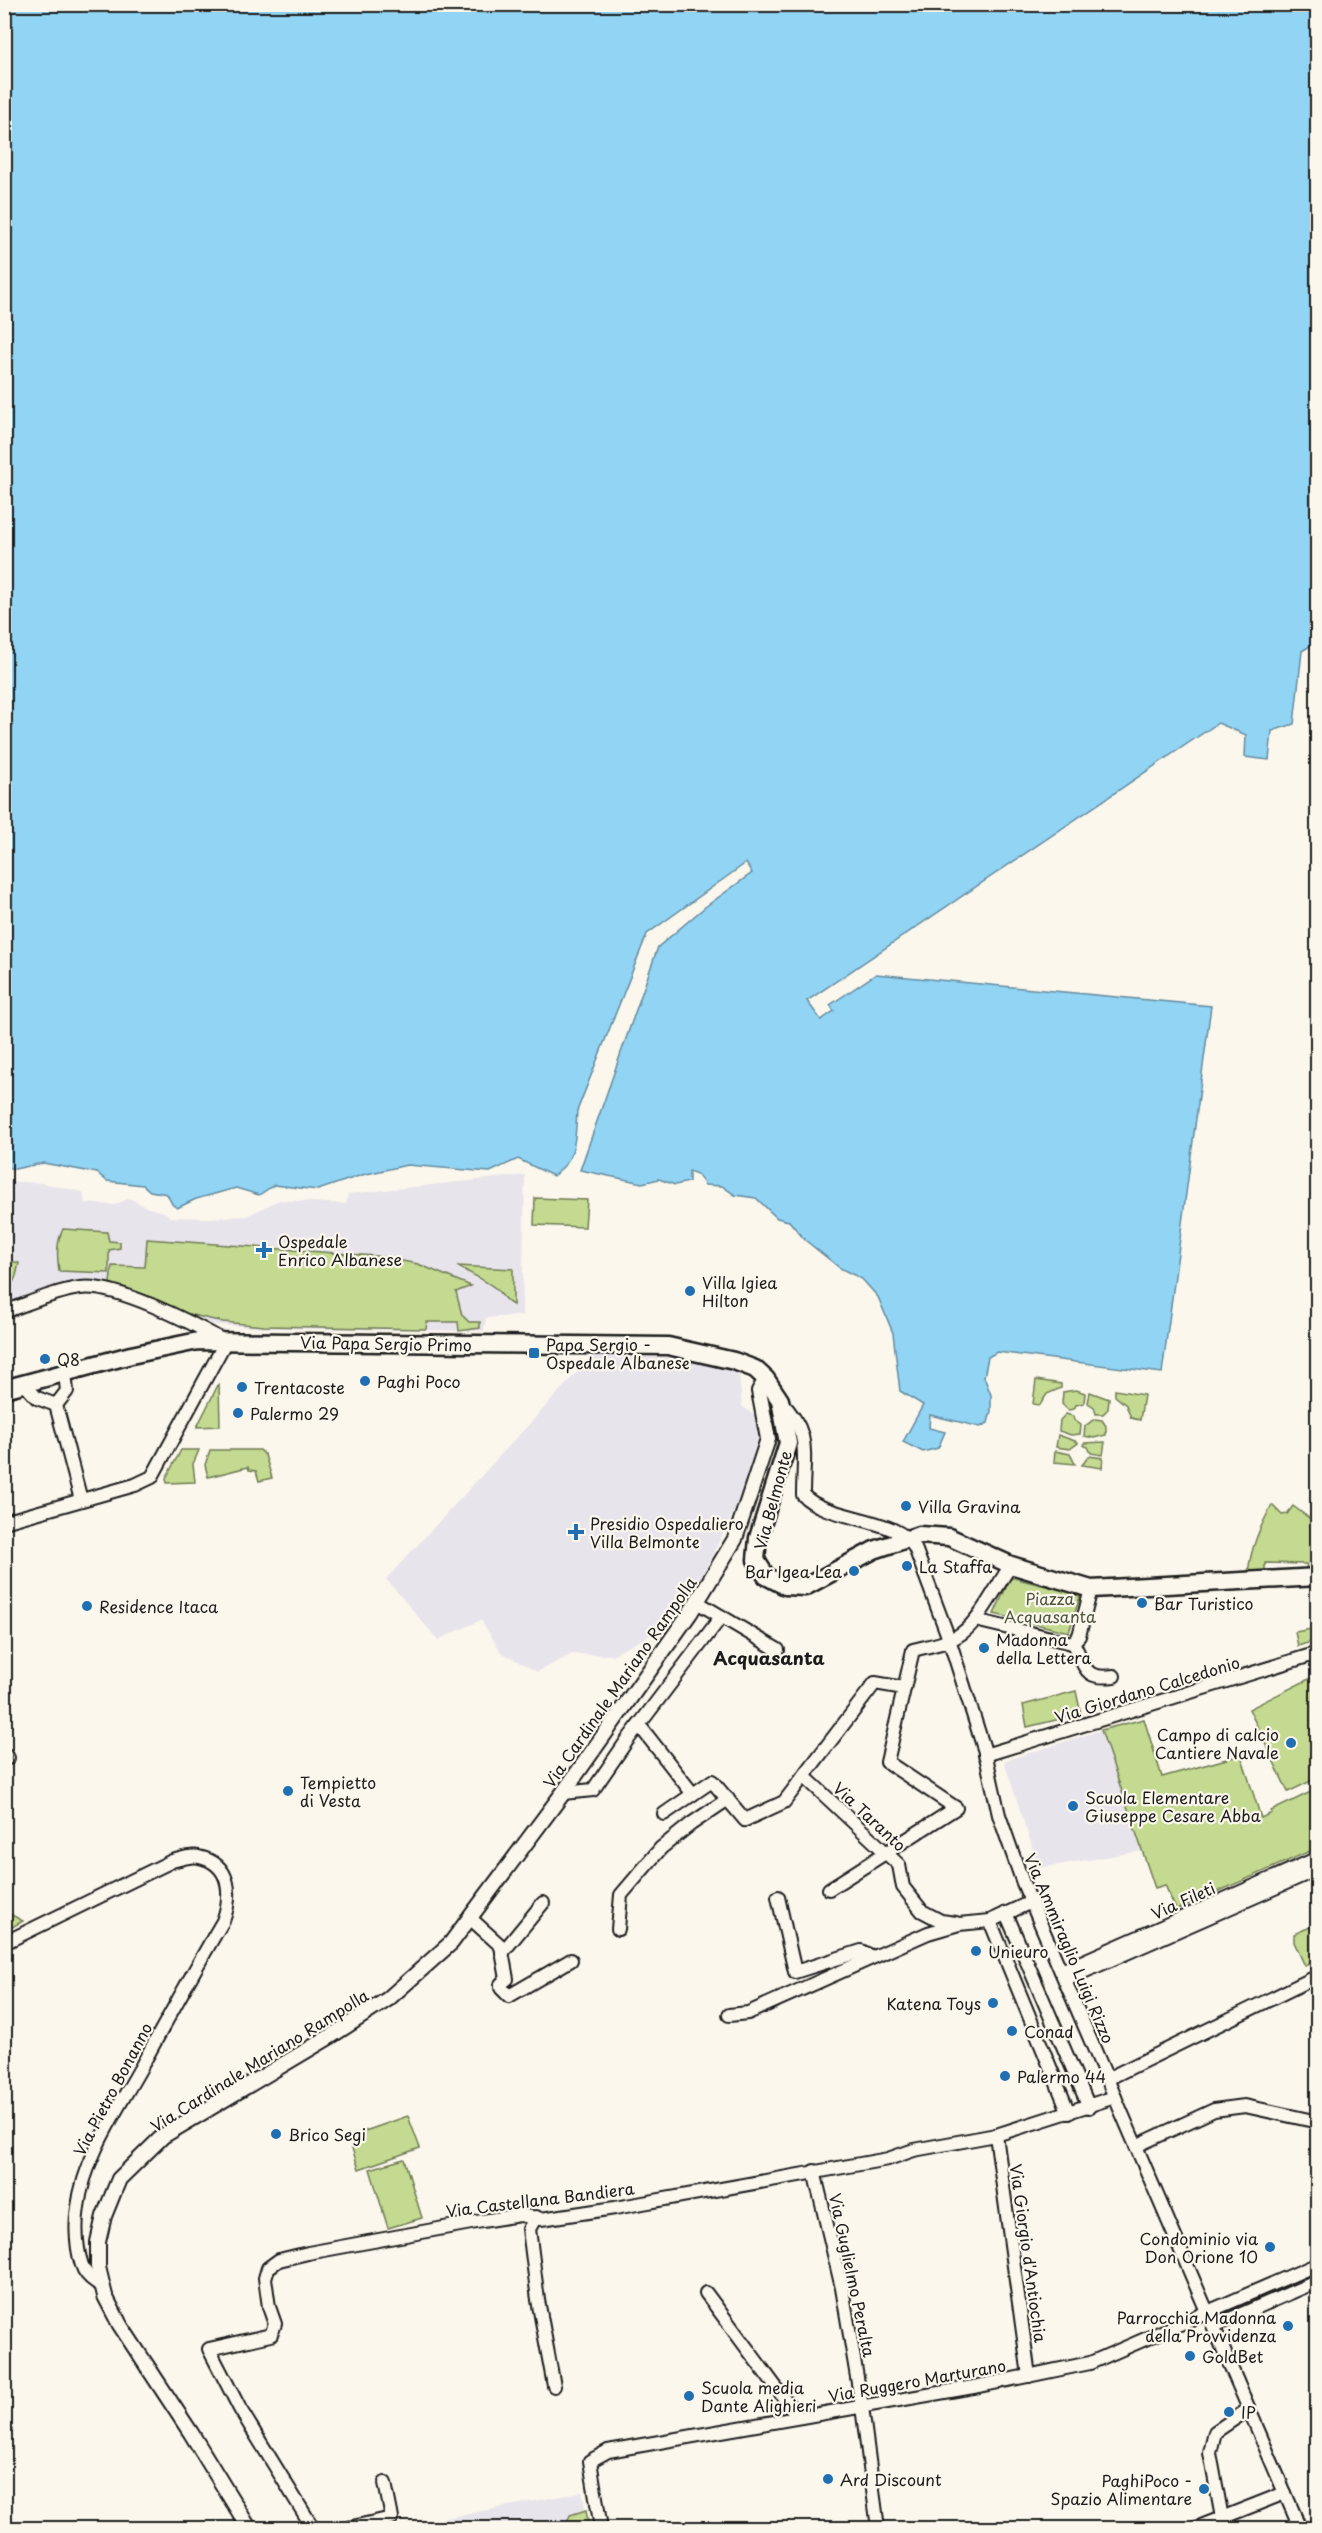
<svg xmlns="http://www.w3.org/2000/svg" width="1322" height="2533" font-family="'Playpen Sans',sans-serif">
	<rect width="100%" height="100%" fill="#fbf7ec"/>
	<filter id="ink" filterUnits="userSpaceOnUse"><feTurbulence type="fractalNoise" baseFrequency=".0167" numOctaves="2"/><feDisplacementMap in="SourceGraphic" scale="12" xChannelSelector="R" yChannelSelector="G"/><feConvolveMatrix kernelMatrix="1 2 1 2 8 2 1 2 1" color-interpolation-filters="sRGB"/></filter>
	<g filter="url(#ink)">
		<g fill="#e8e4eb">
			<path d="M525,1175L522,1315L486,1318L484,1331L270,1328L216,1325L185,1317L101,1283L77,1284L5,1307V1181L42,1183L83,1192L85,1203L115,1205L129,1198L146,1207L164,1212L170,1217L206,1218L247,1216L279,1200L346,1204L348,1194Z"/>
			<path d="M593,1355L687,1358L739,1373L742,1406L760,1420V1440L741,1497L706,1568L676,1622L612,1655L572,1654L537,1672L501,1652L481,1620L438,1640L386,1579Z"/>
			<path d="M1101,1730L1142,1851L1039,1868L1004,1761Z"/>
			<path d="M582,2492L589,2528H416L415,2524Z"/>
		</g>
		<g fill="#c3da90" stroke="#707b56" stroke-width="1.5">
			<path d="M535,1198L587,1200L585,1227L534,1225Z"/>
			<path d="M63,1229L107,1232L109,1241L120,1242V1248L109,1250V1273L59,1271C57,1256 56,1243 63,1229Z"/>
			<path d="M147,1239L376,1256L418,1264L471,1286L456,1292L462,1315L469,1322H480V1328L459,1331L458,1322H427L426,1329L264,1326L223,1322L188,1314L110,1283L112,1266L145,1267Z"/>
			<path d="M4,1259L19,1263L16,1276L5,1300Z"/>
			<path d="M457,1266L513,1269V1305C504,1301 502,1294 495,1288C485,1280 469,1273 457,1266Z"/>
			<path d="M1036,1380L1061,1384V1388L1047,1394L1040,1405L1033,1404Z"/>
			<path d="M219,1383L220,1426L197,1427Z"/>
			<path d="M1076,1390L1085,1393L1084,1403L1076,1405L1074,1409L1068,1410L1062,1404L1063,1392Z"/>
			<path d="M1115,1390L1144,1395L1140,1420L1131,1418L1126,1405L1115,1396Z"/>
			<path d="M1090,1392L1109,1399L1108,1409L1103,1414H1096L1094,1407L1088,1403Z"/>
			<path d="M1066,1414L1073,1416L1074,1420L1081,1425L1080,1434L1071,1435L1059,1431L1060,1420Z"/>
			<path d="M1095,1419L1102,1420L1106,1426V1435L1094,1438L1084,1436L1085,1426Z"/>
			<path d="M1058,1435L1078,1442V1443L1070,1449L1056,1447Z"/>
			<path d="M1105,1442L1103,1455L1091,1453L1088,1447L1083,1445L1084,1443Z"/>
			<path d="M181,1450H199L193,1464L195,1482L167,1483L166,1478Z"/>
			<path d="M210,1450H260L265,1455L272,1478L259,1481L256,1471L249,1470L248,1467L208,1477L205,1465Z"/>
			<path d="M1055,1451L1070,1454L1075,1464L1054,1462Z"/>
			<path d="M1089,1456L1103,1458L1102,1468L1082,1465Z"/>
			<path d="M1272,1505L1282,1515L1287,1514L1293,1506L1317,1524V1570L1307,1571L1306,1564L1265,1563V1573H1248C1251,1547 1260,1527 1272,1505Z"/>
			<path d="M1013,1578L1079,1594L1080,1597L1069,1632L994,1614L1010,1579Z"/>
			<path d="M1317,1628V1640L1298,1646L1295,1632Z"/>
			<path d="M1317,1675V1778L1288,1792L1249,1709Z"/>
			<path d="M1076,1691L1081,1714L1027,1727L1023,1705Z"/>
			<path d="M1144,1719L1162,1777L1241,1755L1261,1818L1272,1813L1271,1811L1317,1789V1848L1176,1910L1165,1885L1155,1888L1101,1730Z"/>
			<path d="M5,1915H12L23,1921L5,1931Z"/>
			<path d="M1317,1924V1960L1305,1966L1294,1942V1934Z"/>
			<path d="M408,2116L420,2148L359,2169L348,2137Z"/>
			<path d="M404,2159L422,2218L388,2228L370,2169Z"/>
			<path d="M586,2510L589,2528H565L570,2515Z"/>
			<path d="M437,2520L439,2528H416L415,2524Z"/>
		</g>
		<path fill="#92d4f4" stroke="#638a9e" stroke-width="1.5" d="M4,5H1317L1318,641L1302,651L1294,724L1272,731L1269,760L1245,757L1246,735L1218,723L807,1001L821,1020L834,1011L830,1005L876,974L1211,1006L1162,1373L997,1352L988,1357L984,1377L991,1395V1411L988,1423L980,1427L930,1415L929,1428L945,1432L938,1448L923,1452L903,1442L923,1405L900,1391L893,1333L878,1297L862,1279L840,1268L805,1240L789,1221L777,1218L756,1198L735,1195L722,1186L705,1185L697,1174L689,1171V1182L675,1185L659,1179L642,1183L580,1170L658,947L705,907L752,873L746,863L647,934L577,1111C575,1139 577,1159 553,1176L518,1159L490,1172L407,1165L362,1175L318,1190L274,1185L259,1195L236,1188L196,1199L177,1208L172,1204L167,1194L150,1191L143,1185L107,1181L97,1173L43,1163L15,1169L5,1167Z"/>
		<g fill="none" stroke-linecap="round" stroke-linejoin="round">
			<g stroke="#1c1c1c" stroke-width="16">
				<g id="minor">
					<path d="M4,1312C27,1304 56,1291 80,1288C114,1283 191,1322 222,1340"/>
					<path d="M65,1373L67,1391L56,1405L81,1500"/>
					<path d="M24,1384L37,1398L56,1405"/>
					<path d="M780,1401C812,1433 803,1453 803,1495C827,1521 897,1516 915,1548L949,1639L985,1752L999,1815L1023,1883L1300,2528"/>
					<path d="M4,1522L135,1485L152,1477L226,1341"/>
					<path d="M697,1602L778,1650"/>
					<path d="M975,1620L1072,1643L1079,1636L1091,1589"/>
					<path d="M1073,1642C1086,1666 1082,1680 1114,1676"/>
					<path d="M639,1725L693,1794"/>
					<path d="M4,1754L8,1758"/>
					<path d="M985,1755L1318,1653"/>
					<path d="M805,1777L899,1865L903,1887L922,1911L941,1921L956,1923"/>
					<path d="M563,1793L593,1790L626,1742L721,1617"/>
					<path d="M664,1814L712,1781L745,1820L784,1802L875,1683L904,1688"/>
					<path d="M829,1889L956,1808L887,1762L913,1650C928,1646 949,1643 962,1633C981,1619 997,1585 1011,1565"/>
					<path d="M778,1897L795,1972L861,1951L873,1957"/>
					<path d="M1006,1913L1089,2107"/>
					<path d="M470,1918L501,1946L507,1979L501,1984V1988L509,1996L571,1960"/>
					<path d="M990,1921L1069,2113"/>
					<path d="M618,1929L621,1895L661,1848L691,1824L728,1799"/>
					<path d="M4,1943L172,1861C180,1859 191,1855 199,1857C232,1864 232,1896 223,1921C194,1970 167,2020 140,2069C116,2112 84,2158 78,2207C75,2225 76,2253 84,2270C88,2277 95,2282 101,2285"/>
					<path d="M502,1953L543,1903"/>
					<path d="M1061,1971L1318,1858"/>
					<path d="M1065,1980L1318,1869"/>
					<path d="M729,2015L748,2013L928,1933L959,1924L990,1921L1031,1902"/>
					<path d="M1107,2079L1318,1976"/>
					<path d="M996,2135L1029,2376"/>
					<path d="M1136,2146L1214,2110L1245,2106L1318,2122"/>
					<path d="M814,2171L842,2288L862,2407L878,2528"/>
					<path d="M536,2217L529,2229L538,2300L554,2386"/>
					<path d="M706,2293L798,2417"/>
					<path d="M1214,2326L1318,2281"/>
					<path d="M313,2528L240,2409L209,2349L271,2335L275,2324L269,2307L265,2278L268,2268L279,2260L308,2253L482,2221L520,2215L541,2219L615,2208L888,2159L914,2150L996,2135L1115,2097"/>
					<path d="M348,2528L392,2518L385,2483"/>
					<path d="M601,2528L590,2461L608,2451L979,2386L1090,2363L1318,2264"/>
					<path d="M1196,2528L1285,2493"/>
					<path d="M1220,2528L1222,2518L1210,2453L1215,2432L1249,2409"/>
				</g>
			</g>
			<g stroke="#1c1c1c" stroke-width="18">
				<path id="tertiary" d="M249,2528L191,2433L120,2325L105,2296L98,2267V2242L104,2216L119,2179L163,2136L331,2036L388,1999L451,1943L563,1793L690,1613L735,1539L768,1439L759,1391L766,1379"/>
			</g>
			<g stroke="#1c1c1c" stroke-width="21">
				<path id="secondary" d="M4,1389L131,1355L198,1341L668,1346L734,1361L755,1369L766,1379L780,1400L788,1443L758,1538L756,1560L766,1576L785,1586L805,1587L874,1550L919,1535L949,1537L1011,1565L1091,1589L1318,1577"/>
			</g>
			<use href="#minor" stroke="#fbf7ec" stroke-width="12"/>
			<use href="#tertiary" stroke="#fbf7ec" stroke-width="14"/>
			<use href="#secondary" stroke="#fbf7ec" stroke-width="16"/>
		</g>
	</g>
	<g fill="#1f6fb2" stroke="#fbf7ec" stroke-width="2">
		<path d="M261 1241h6v6h6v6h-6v6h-6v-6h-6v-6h6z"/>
		<circle cx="690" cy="1291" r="6"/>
		<rect x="528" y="1347" width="12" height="12" rx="3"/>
		<circle cx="45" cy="1359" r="6"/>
		<circle cx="365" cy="1381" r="6"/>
		<circle cx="242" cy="1387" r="6"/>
		<circle cx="238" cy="1413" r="6"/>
		<circle cx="906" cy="1506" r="6"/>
		<path d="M573 1523h6v6h6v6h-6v6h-6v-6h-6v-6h6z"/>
		<circle cx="907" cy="1566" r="6"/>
		<circle cx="854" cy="1571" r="6"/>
		<circle cx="1142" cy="1603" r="6"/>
		<circle cx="87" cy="1606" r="6"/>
		<circle cx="984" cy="1648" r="6"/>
		<circle cx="1291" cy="1743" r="6"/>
		<circle cx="288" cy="1791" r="6"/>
		<circle cx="1073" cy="1806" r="6"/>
		<circle cx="976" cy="1951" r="6"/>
		<circle cx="993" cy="2003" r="6"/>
		<circle cx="1012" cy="2031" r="6"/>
		<circle cx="1005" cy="2076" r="6"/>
		<circle cx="276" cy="2134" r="6"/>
		<circle cx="1270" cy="2247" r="6"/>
		<circle cx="1288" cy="2326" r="6"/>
		<circle cx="1190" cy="2356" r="6"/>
		<circle cx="689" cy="2396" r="6"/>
		<circle cx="1229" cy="2412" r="6"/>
		<circle cx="828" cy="2479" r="6"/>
		<circle cx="1204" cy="2489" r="6"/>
	</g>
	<g text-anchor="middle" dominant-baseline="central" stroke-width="4.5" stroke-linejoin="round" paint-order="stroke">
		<g font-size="16" fill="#1c1c1c" stroke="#fbf7ec" text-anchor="start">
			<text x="278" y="1241">Ospedale<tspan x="278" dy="18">Enrico Albanese</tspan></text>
			<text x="702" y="1282">Villa Igiea<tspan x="702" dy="18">Hilton</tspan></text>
			<text x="546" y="1344">Papa Sergio -<tspan x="546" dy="18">Ospedale Albanese</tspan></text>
			<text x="57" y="1359">Q8</text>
			<text x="377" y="1381">Paghi Poco</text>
			<text x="254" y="1387">Trentacoste</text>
			<text x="250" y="1413">Palermo 29</text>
			<text x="918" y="1506">Villa Gravina</text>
			<text x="590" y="1523">Presidio Ospedaliero<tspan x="590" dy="18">Villa Belmonte</tspan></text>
			<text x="919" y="1566">La Staffa</text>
			<text x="842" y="1571" text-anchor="end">Bar Igea Lea</text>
			<text x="1154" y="1603">Bar Turistico</text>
			<text x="99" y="1606">Residence Itaca</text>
			<text x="996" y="1639">Madonna<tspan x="996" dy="18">della Lettera</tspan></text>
			<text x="1279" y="1734" text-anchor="end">Campo di calcio<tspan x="1279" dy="18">Cantiere Navale</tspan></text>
			<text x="300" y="1782">Tempietto<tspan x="300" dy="18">di Vesta</tspan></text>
			<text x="1085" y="1797">Scuola Elementare<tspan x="1085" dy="18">Giuseppe Cesare Abba</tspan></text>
			<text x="988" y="1951">Unieuro</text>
			<text x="981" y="2003" text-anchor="end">Katena Toys</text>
			<text x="1024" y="2031">Conad</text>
			<text x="1017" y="2076">Palermo 44</text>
			<text x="288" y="2134">Brico Segi</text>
			<text x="1258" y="2238" text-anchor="end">Condominio via<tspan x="1258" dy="18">Don Orione 10</tspan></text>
			<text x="1276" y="2317" text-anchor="end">Parrocchia Madonna<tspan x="1276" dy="18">della Provvidenza</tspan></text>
			<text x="1202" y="2356">GoldBet</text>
			<text x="701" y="2387">Scuola media<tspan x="701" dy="18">Dante Alighieri</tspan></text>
			<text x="1241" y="2412">IP</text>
			<text x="840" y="2479">Ard Discount</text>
			<text x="1192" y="2480" text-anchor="end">PaghiPoco -<tspan x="1192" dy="18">Spazio Alimentare</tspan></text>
		</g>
		<g font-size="16" fill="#1c1c1c" stroke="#fbf7ec">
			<text transform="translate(386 1343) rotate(1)">Via Papa Sergio Primo</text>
			<text transform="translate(772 1500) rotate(-75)">Via Belmonte</text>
			<text transform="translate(619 1682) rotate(-55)">Via Cardinale Mariano Rampolla</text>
			<text transform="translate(1147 1689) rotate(-17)">Via Giordano Calcedonio</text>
			<text transform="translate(870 1816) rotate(43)">Via Taranto</text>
			<text transform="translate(1183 1900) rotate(-24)">Via Fileti</text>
			<text transform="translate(1070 1948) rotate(67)">Via Ammiraglio Luigi Rizzo</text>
			<text transform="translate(259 2060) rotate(-32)">Via Cardinale Mariano Rampolla</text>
			<text transform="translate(112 2089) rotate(-62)">Via Pietro Bonanno</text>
			<text transform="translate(540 2199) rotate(-7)">Via Castellana Bandiera</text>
			<text transform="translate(1029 2253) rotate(82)">Via Giorgio d'Antiochia</text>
			<text transform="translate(853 2275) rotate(78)">Via Guglielmo Peralta</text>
			<text transform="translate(917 2380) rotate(-10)">Via Ruggero Marturano</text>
		</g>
		<g font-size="16" fill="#4e553f" stroke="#fbf7ec">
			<text x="1050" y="1598">Piazza<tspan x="1050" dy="18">Acquasanta</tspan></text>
		</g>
		<g font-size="18" font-weight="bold" fill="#1c1c1c" stroke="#fbf7ec">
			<text x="769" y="1657">Acquasanta</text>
		</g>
	</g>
	<rect width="1322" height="2533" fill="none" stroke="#fbf7ec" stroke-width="24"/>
	<rect x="12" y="12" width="1298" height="2509" fill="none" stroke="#1c1c1c" stroke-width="2" filter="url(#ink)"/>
</svg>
